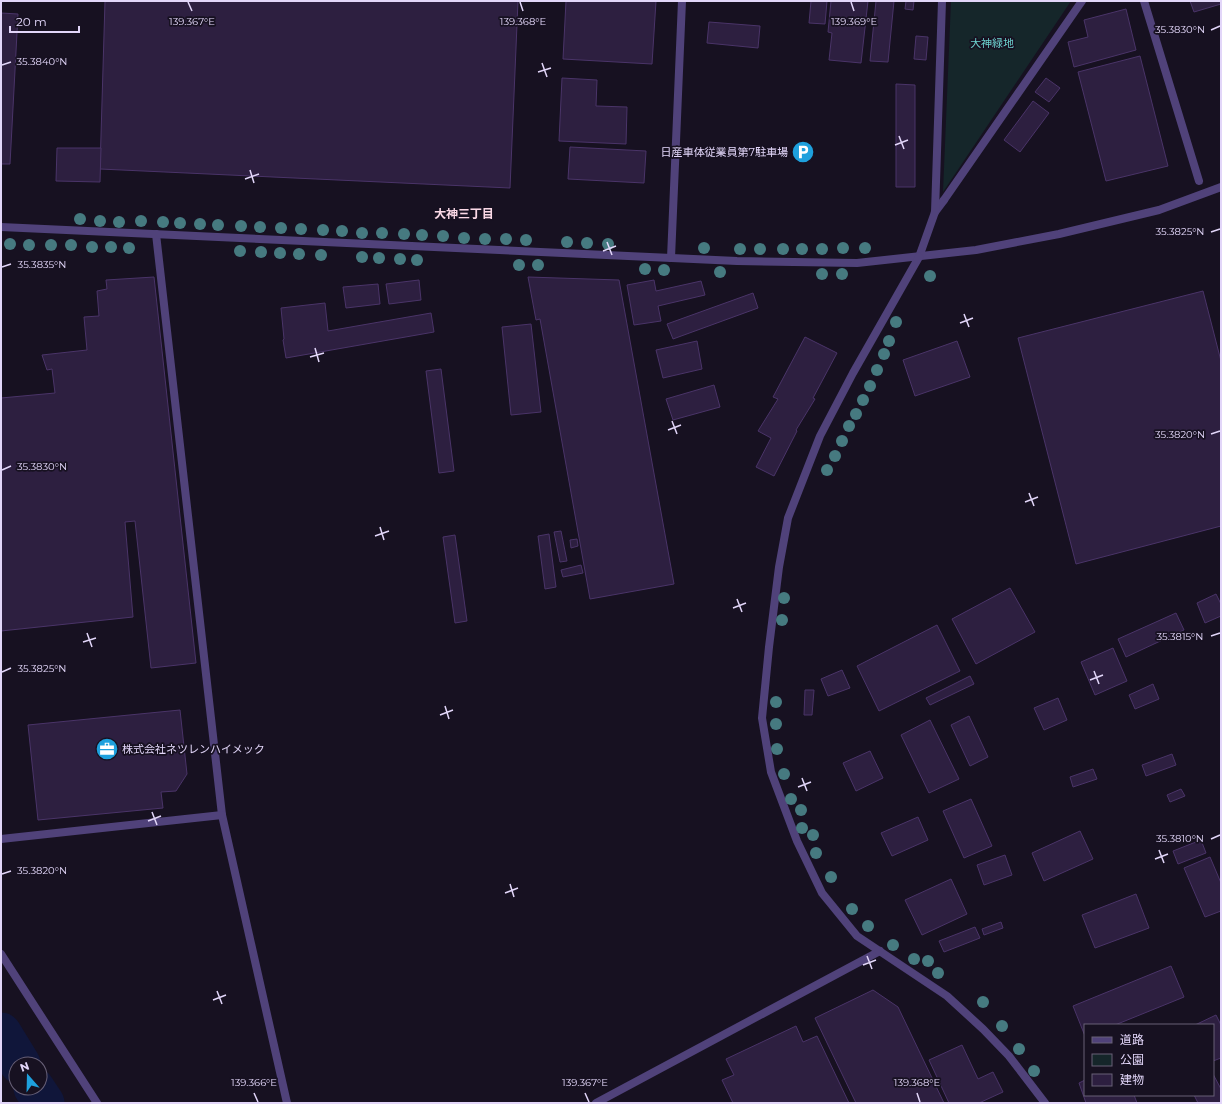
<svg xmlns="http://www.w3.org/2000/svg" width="1222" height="1104" font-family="Montserrat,'Noto Sans JP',sans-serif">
	<rect width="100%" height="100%" fill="#171121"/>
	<path fill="#15262a" d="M951,1H1071L943,192Z"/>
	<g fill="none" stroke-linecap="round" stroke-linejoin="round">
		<g stroke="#10163a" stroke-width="41">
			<path d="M1,1033L20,1064"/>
			<path d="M34,1088L44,1103"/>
		</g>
	</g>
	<g fill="#2d1f40" stroke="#4a3468">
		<path d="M105,1H518L510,188L100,169Z"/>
		<path d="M566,1H656L652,64L563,59Z"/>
		<path d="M811,1H827L825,24L809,23Z"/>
		<path d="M831,1H868L861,63L829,60L832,33L828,32Z"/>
		<path d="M876,1H894L888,62L870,61Z"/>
		<path d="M906,1H914L913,10L905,9Z"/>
		<path d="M1190,1H1221V4L1194,12Z"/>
		<path d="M1126,9L1136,50L1074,67L1068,42L1088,37L1084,20Z"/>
		<path d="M1,13L18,14L10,164H1Z"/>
		<path d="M709,22L760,26L758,48L707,43Z"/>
		<path d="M916,36L928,37L926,60L914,59Z"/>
		<path d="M1140,56L1168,166L1106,181L1078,72Z"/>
		<path d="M562,78L597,80L596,106L627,107L626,144L559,141Z"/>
		<path d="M1046,78L1060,88L1049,102L1035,92Z"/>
		<path d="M896,84L915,85V187H896Z"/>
		<path d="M1033,101L1049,113L1020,152L1004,140Z"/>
		<path d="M570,147L646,151L644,183L568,179Z"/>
		<path d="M57,148H101L100,182L56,181Z"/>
		<path d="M154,277L196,663L151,668L135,521L125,522L133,617L1,631V398L55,393L52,369L47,370L42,355L87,350L84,317L99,316L97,291L107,289L106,280Z"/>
		<path d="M528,277L619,280L674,584L590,599L540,319L536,320Z"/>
		<path d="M419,280L421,300L389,304L386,284Z"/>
		<path d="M654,280L656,291L701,281L705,295L658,306L661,321L634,325L627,285Z"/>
		<path d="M378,284L380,304L346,308L343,287Z"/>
		<path d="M1203,291L1221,361V526L1076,564L1018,338Z"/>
		<path d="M753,293L758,308L673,339L667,324Z"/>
		<path d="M325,303L328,331L431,313L434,332L286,358L283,340L284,339L281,308Z"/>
		<path d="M531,324L541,412L511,415L502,327Z"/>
		<path d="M805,337L837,353L813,398L815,399L796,430L797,431L774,476L756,467L771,438L758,431L778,399L773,397Z"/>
		<path d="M697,341L702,369L663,378L656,350Z"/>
		<path d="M957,341L970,377L915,396L903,360Z"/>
		<path d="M441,369L454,471L439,473L426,371Z"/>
		<path d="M714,385L720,407L673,420L666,399Z"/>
		<path d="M561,531L567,561L560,562L554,532Z"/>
		<path d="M549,534L556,587L545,589L538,536Z"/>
		<path d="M455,535L467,621L455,623L443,537Z"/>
		<path d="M577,539L578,546L571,548L570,540Z"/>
		<path d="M581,565L583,573L563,577L561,570Z"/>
		<path d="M1010,588L1035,632L976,664L952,619Z"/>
		<path d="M1216,594L1221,604V616L1205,623L1197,603Z"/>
		<path d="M1176,613L1184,630L1126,657L1118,639Z"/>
		<path d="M937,625L960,671L879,711L857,666Z"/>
		<path d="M1113,648L1127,681L1095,695L1081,662Z"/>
		<path d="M842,670L850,688L828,696L821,679Z"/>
		<path d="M970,676L974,684L930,705L926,698Z"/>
		<path d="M1153,684L1159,699L1135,709L1129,695Z"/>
		<path d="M805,690H814L812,715H804Z"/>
		<path d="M1058,698L1067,720L1044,730L1034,708Z"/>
		<path d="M180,710L187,774L176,791L161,792L163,808L38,820L28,725Z"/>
		<path d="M969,716L988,757L970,766L951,725Z"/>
		<path d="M930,720L959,779L929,793L901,735Z"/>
		<path d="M870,751L883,778L856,791L843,763Z"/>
		<path d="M1172,754L1176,765L1146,776L1142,765Z"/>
		<path d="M1093,769L1097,779L1073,787L1070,777Z"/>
		<path d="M1181,789L1185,796L1170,802L1167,795Z"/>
		<path d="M971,799L992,846L964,858L943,811Z"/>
		<path d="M918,817L928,840L892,856L881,833Z"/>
		<path d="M1080,831L1093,859L1044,881L1032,853Z"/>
		<path d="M1201,840L1206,853L1178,864L1173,851Z"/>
		<path d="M1005,855L1012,875L984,885L977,865Z"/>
		<path d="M1210,857L1221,883V911L1205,917L1184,868Z"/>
		<path d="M951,879L967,914L922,935L905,900Z"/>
		<path d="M1136,894L1149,928L1095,948L1082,915Z"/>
		<path d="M1001,922L1003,928L984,935L982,929Z"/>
		<path d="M975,927L980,938L944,952L939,941Z"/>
		<path d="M1171,966L1184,997L1115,1025H1085V1036L1073,1006Z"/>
		<path d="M873,990L898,1007L944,1103H856L815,1018Z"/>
		<path d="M1216,1015L1221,1025V1058L1213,1061V1025H1195Z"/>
		<path d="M796,1026L803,1042L817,1036L849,1103H733L722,1080L734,1075L726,1059Z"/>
		<path d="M962,1045L978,1079L993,1072L1003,1092L979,1103H949L929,1060Z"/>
		<path d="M1213,1074L1221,1089V1103H1198L1194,1095H1213Z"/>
		<path d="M1085,1080V1095H1134L1137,1103H1086L1079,1083Z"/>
	</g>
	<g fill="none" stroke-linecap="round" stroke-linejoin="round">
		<g stroke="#50427a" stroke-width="8">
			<path d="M1144,1L1199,181"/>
			<path d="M944,200L1082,1"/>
		</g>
		<g stroke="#50427a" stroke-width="8">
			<path d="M935,212L944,200"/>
			<path d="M156,234L222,815L287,1103"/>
			<path d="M919,257L935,212L942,1"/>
			<path d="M671,258L682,1"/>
			<path d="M1,839L222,815"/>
			<path d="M1,954L97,1103"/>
			<path d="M596,1103L880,951"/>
		</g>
		<g stroke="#50427a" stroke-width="8">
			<path d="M1,227L737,261L857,263L976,250L1059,234L1159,210L1221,187"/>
			<path d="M919,257L853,373L820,436L788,518L779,567L769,647L762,718L771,772L797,841L822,893L857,936L947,996L983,1029L1009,1056L1045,1103"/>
		</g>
	</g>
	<g fill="#467a80">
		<circle cx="80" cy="219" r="6"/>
		<circle cx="100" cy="221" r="6"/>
		<circle cx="141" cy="221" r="6"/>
		<circle cx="119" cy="222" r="6"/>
		<circle cx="163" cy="222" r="6"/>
		<circle cx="180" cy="223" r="6"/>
		<circle cx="200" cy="224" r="6"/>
		<circle cx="218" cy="225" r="6"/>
		<circle cx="241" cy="226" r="6"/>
		<circle cx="260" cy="227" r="6"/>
		<circle cx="281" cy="228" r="6"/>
		<circle cx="301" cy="229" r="6"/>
		<circle cx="323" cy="230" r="6"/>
		<circle cx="342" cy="231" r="6"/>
		<circle cx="362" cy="233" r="6"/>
		<circle cx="382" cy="233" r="6"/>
		<circle cx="404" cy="234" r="6"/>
		<circle cx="422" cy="235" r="6"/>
		<circle cx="443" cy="236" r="6"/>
		<circle cx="464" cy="238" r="6"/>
		<circle cx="485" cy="239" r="6"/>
		<circle cx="506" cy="239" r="6"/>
		<circle cx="526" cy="240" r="6"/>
		<circle cx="567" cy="242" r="6"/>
		<circle cx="587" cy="243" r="6"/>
		<circle cx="10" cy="244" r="6"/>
		<circle cx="608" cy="244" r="6"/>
		<circle cx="29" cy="245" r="6"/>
		<circle cx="51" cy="245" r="6"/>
		<circle cx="71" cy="245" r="6"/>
		<circle cx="92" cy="247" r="6"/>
		<circle cx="111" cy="247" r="6"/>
		<circle cx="129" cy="248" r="6"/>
		<circle cx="704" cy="248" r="6"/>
		<circle cx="843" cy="248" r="6"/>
		<circle cx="865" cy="248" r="6"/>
		<circle cx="740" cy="249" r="6"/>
		<circle cx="760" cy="249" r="6"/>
		<circle cx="783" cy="249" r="6"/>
		<circle cx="802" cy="249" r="6"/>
		<circle cx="822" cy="249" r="6"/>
		<circle cx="240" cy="251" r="6"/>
		<circle cx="261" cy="252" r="6"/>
		<circle cx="280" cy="253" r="6"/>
		<circle cx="299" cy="254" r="6"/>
		<circle cx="321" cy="255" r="6"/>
		<circle cx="362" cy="257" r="6"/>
		<circle cx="379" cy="258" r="6"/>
		<circle cx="400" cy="259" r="6"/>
		<circle cx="417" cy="260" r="6"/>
		<circle cx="519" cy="265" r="6"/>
		<circle cx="538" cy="265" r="6"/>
		<circle cx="645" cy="269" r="6"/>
		<circle cx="664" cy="270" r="6"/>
		<circle cx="720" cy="272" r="6"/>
		<circle cx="822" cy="274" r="6"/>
		<circle cx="842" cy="274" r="6"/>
		<circle cx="930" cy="276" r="6"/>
		<circle cx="896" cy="322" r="6"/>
		<circle cx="889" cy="341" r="6"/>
		<circle cx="884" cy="354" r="6"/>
		<circle cx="877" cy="370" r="6"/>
		<circle cx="870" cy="386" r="6"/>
		<circle cx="863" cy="400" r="6"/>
		<circle cx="856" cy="414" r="6"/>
		<circle cx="849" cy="426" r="6"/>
		<circle cx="842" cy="441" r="6"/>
		<circle cx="835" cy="456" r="6"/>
		<circle cx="827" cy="470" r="6"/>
		<circle cx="784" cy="598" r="6"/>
		<circle cx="782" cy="620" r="6"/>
		<circle cx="776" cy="702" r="6"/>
		<circle cx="776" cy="724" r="6"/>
		<circle cx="777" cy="749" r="6"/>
		<circle cx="784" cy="774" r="6"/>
		<circle cx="791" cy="799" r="6"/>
		<circle cx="801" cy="810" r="6"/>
		<circle cx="802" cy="828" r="6"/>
		<circle cx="813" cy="835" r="6"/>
		<circle cx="816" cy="853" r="6"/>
		<circle cx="831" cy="877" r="6"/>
		<circle cx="852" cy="909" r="6"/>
		<circle cx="868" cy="926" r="6"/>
		<circle cx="893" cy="945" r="6"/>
		<circle cx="914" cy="959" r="6"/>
		<circle cx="928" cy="961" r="6"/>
		<circle cx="938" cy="973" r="6"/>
		<circle cx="983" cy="1002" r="6"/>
		<circle cx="1002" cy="1026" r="6"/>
		<circle cx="1019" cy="1049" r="6"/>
		<circle cx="1034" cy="1071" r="6"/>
	</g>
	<path fill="none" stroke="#e2d6f9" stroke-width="1.5" d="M188,2L192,11M520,2L523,11M851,2L854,11M1211,30L1220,26M542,63L547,77M2,65L11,62M538,72L551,68M899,136L904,149M895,145L908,140M250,170L254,183M245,179L259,174M1211,232L1220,229M607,242L612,255M603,251L616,246M2,267L11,264M964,314L969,327M960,323L973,318M315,348L319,362M310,357L324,353M672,421L677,434M668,430L681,425M1211,434L1220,431M2,470L11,466M1029,493L1034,506M1025,502L1038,497M380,527L384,540M375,536L389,531M737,599L742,612M733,608L746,603M87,633L92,647M1211,636L1220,633M83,642L96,638M1094,671L1099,684M2,672L11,668M1090,680L1103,675M445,706L449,719M440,715L453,710M802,778L807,791M798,787L811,782M152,812L157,825M148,821L161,816M1211,839L1220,835M1159,850L1164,863M1155,859L1168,854M2,874L11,871M510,884L514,897M505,893L518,888M867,956L872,969M863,965L876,960M217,991L222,1004M213,1000L226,995M254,1093L258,1102M585,1093L589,1102M917,1093L920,1102"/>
	<defs>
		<g id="parking-disc" transform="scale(1.15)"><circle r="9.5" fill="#1ea0dd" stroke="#171121"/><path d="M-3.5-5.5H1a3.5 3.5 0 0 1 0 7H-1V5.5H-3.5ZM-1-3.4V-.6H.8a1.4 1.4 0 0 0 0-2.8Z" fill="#fff"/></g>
		<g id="office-disc" transform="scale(1.15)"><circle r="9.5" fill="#1ea0dd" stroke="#171121"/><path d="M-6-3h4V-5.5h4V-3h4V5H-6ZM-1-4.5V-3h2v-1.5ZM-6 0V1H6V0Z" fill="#fff"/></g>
	</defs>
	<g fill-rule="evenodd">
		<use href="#parking-disc" x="803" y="152"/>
		<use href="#office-disc" x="107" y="749"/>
	</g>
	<g text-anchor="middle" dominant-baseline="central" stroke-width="3.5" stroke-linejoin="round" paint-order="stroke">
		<g font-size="11" fill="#6cd0cd" stroke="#171121">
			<text x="992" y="43">大神緑地</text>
		</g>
		<g font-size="11" fill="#e2d6f9" stroke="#171121" text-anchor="end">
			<text x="788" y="152">日産車体従業員第7駐車場</text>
			<text x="122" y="749" text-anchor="start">株式会社ネツレンハイメック</text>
		</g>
		<g font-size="12" font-weight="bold" fill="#fad8e6" stroke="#171121">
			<text x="464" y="213">大神三丁目</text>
		</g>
	</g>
	<g font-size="10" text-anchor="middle" fill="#e2d6f9" stroke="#171121" stroke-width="3.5" stroke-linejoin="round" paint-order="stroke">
		<text x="192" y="25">139.367°E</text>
		<text x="523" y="25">139.368°E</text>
		<text x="854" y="25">139.369°E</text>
		<text x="1180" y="33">35.3830°N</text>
		<text x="42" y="65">35.3840°N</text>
		<text x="1180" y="235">35.3825°N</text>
		<text x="42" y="268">35.3835°N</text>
		<text x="1180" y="438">35.3820°N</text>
		<text x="42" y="470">35.3830°N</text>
		<text x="1180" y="640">35.3815°N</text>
		<text x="42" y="672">35.3825°N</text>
		<text x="1180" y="842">35.3810°N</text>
		<text x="42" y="874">35.3820°N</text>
		<text x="254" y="1086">139.366°E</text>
		<text x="585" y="1086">139.367°E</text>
		<text x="917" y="1086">139.368°E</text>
	</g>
	<rect width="1222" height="1104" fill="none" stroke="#e2d6f9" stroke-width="4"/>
	<rect x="1084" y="1024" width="130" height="72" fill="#171121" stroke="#686077"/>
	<rect x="1092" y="1037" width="20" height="6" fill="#50427a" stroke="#686077"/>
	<text x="1120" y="1044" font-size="12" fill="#e2d6f9">道路</text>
	<rect x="1092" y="1054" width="20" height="12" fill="#15262a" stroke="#686077"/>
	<text x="1120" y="1064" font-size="12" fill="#e2d6f9">公園</text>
	<rect x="1092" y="1074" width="20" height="12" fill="#2d1f40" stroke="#686077"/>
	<text x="1120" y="1084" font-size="12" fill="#e2d6f9">建物</text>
	<g transform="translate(28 1076) rotate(340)"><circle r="19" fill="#171121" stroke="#686077"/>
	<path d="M0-3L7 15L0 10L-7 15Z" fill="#1ea0dd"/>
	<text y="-6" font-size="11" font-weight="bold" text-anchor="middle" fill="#e2d6f9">N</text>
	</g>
	<path d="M10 26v6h69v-6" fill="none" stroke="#e2d6f9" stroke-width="2"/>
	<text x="16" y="26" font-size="12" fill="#e2d6f9" stroke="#171121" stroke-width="3" paint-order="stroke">20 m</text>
</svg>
